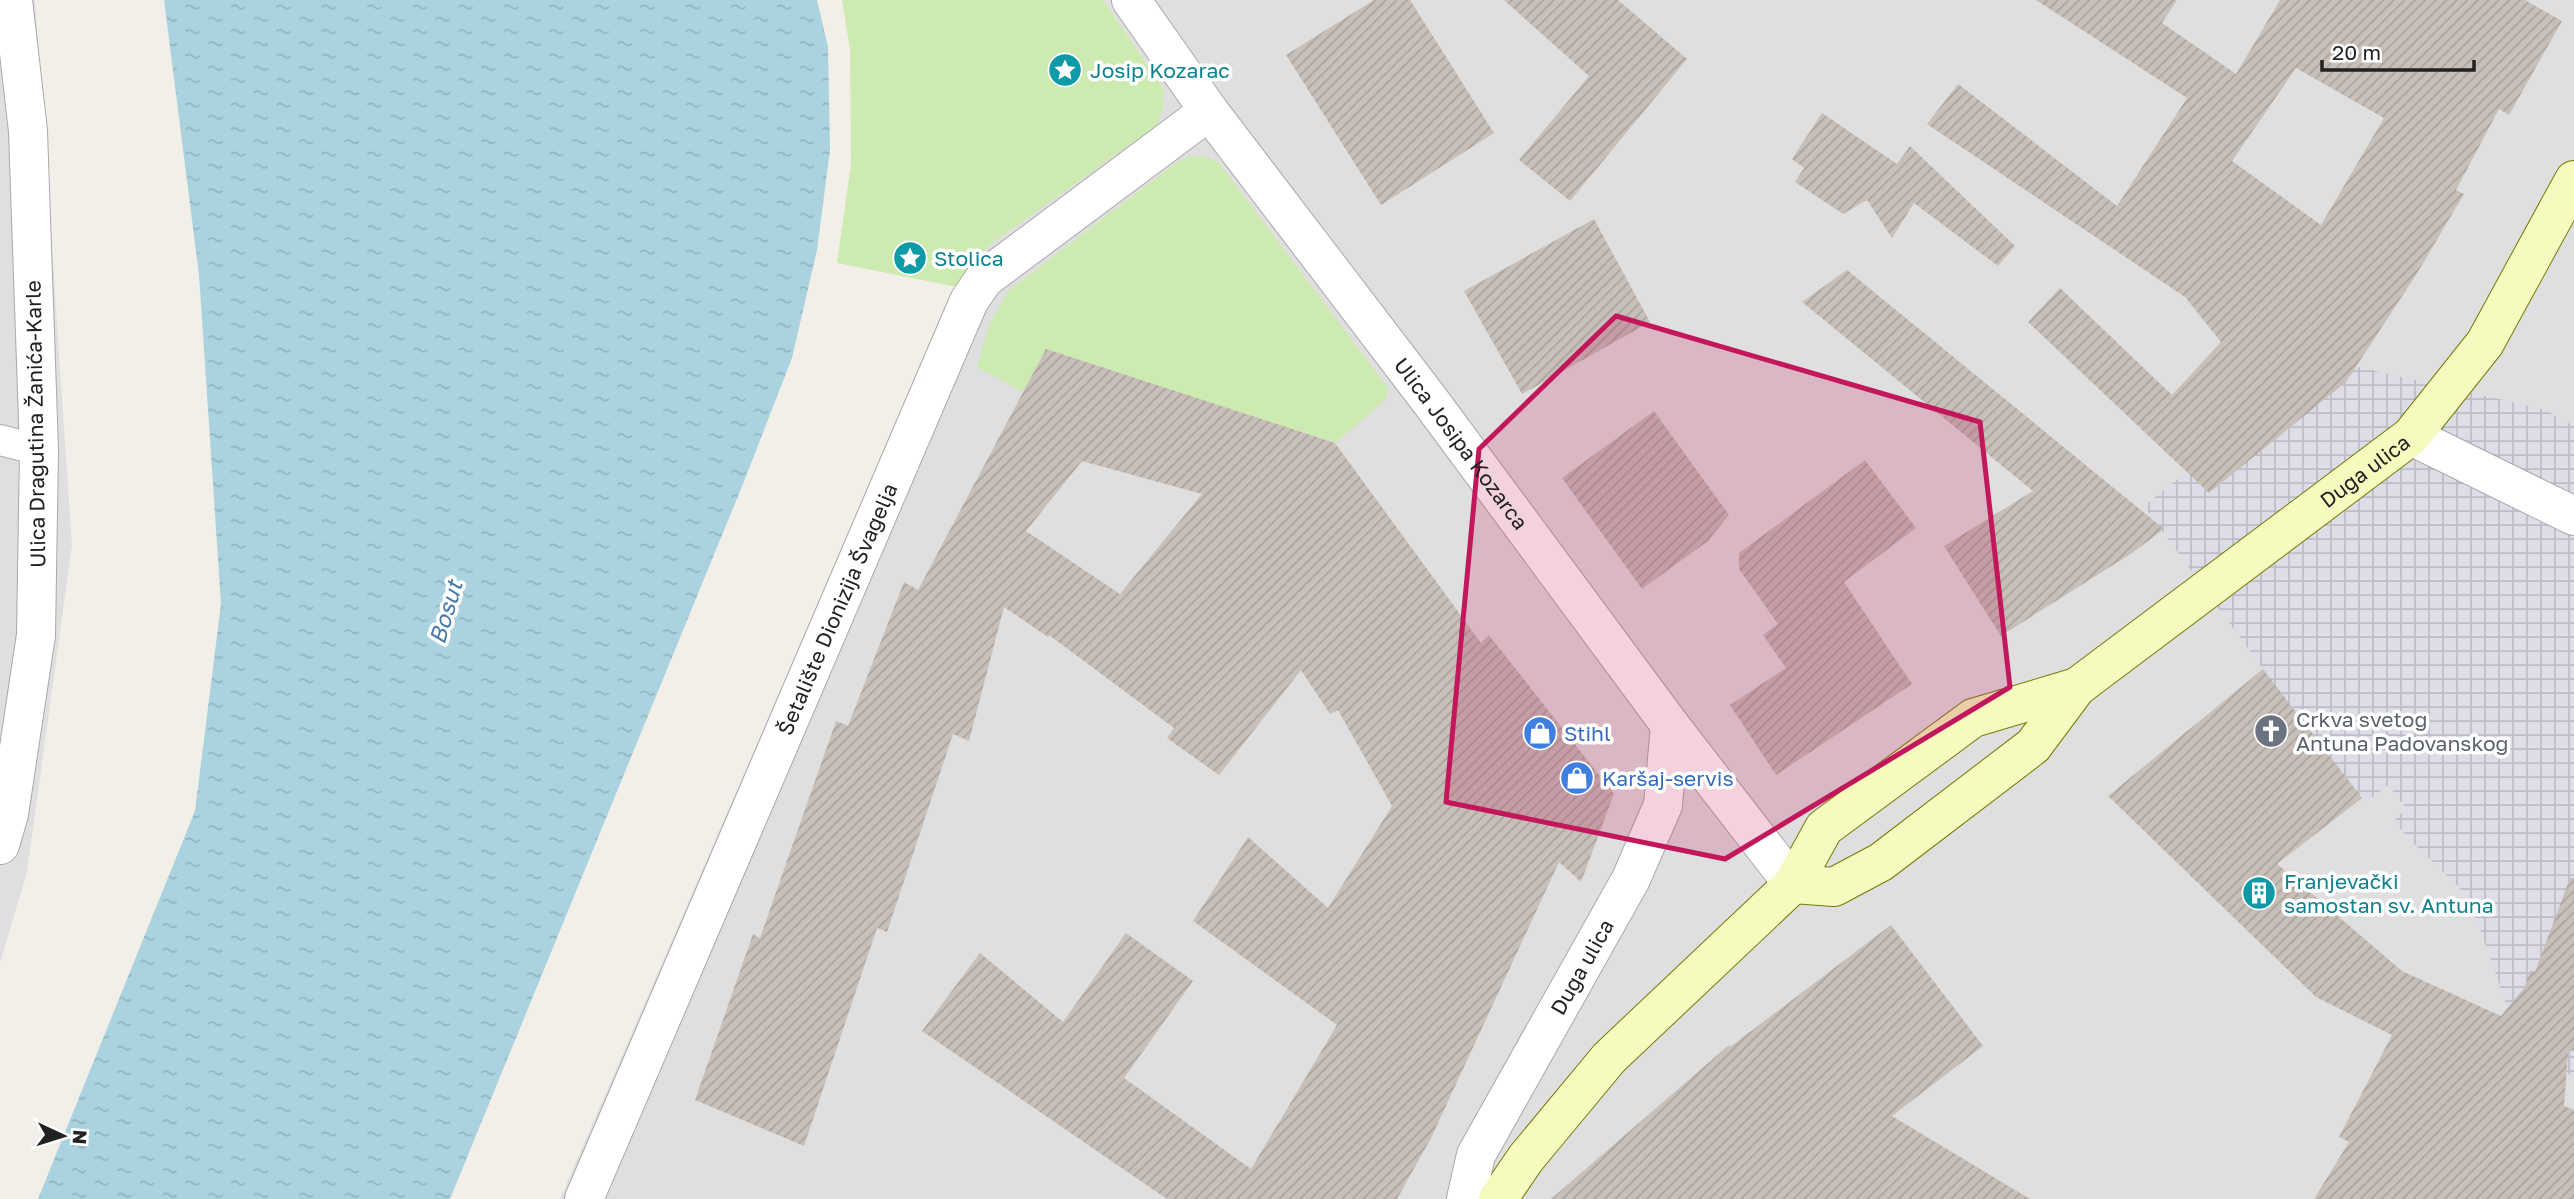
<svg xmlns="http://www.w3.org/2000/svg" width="2574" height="1199" font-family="'Golos Text',sans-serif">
	<defs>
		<pattern id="plaza-grid" width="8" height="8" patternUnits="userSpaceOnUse" patternTransform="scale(1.75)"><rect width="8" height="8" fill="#dddde8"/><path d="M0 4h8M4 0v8" fill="none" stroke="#bdbdc7"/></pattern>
		<pattern id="water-ripples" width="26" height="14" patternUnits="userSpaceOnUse" patternTransform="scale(1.75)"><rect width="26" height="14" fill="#aad3df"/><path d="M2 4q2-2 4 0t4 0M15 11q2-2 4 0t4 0" fill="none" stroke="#92b5bf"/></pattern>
		<pattern id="building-hatch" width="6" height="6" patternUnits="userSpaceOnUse" patternTransform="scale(1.75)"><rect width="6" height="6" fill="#c7bfb8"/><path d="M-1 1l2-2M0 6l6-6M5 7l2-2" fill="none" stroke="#aba49e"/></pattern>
	</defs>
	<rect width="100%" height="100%" fill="#f2efe9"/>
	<g fill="#e0dfdf">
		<path d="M0,0H35L72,545L27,872L0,963Z"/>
		<path d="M1103,0H2574V1199H560L931,341L962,277L988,246L1163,88Z"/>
	</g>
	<g fill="#cdebb0">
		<path d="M842,0H1103L1163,88L1164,104L1157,125L988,246L962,277L957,287L837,263L851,164L850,50Z"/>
		<path d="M1189,156L1204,157L1218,162L1388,388L1386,399L1335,443L1046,349L1023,392L977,367L989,325L1008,291L1173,165Z"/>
	</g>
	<path fill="url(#plaza-grid)" d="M2327,360L2543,409L2574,426V1076L2539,1062L2511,1018L2474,912L2459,887L2408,838L2394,821L2406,808L2388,785L2364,804L2362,798L2263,669L2144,506Z"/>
	<path fill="url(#water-ripples)" d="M164,0H817L828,47L830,150L817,250L792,358L745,479L450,1199H38L195,811L221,604L199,275Z"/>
	<g fill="url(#building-hatch)" fill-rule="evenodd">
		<path d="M1374,0H1410L1494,133L1381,205L1286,55Z"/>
		<path d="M1504,0H1618L1687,59L1570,201L1519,160L1589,76Z"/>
		<path d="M2036,0H2177L2162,23L2236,74L2280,0H2525L2562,21L2509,115L2499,109L2456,190L2464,194L2416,275L2346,382L2209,493L2028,322L2060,288L2172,395L2221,342L2185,297L1927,124L1958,84L2117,206L2187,98ZM2296,68L2384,118L2321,225L2232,161Z"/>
		<path d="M1822,113L1897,164L1910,146L2015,246L1998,266L1914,203L1892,238L1867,200L1843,214L1795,182L1804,168L1792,159Z"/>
		<path d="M1594,219L1650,322L1522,394L1464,291Z"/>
		<path d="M1847,270L2164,529L2132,553L2001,636L1944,546L2033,491L1802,302Z"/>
		<path d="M1046,349L1335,443L1481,643L1489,635L1614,794L1581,882L1559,862L1431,1138L1397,1199H1167L922,1031L980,953L1063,1022L1126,933L1193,981L1124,1078L1251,1169L1337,1025L1193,921L1248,837L1328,908L1392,806L1338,710L1330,714L1301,670L1219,775L1167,738L1174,728L1049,635L1048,637L1004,607L969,741L953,734L887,932L877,928L804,1146L695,1100L753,934L760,938L836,721L848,726L904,582L918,590ZM1082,461L1202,494L1120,594L1026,531Z"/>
		<path d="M1654,411L1729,515L1708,541L1642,589L1562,478Z"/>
		<path d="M1865,460L1916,528L1844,582L1912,684L1776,775L1730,705L1786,668L1763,635L1778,624L1739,569V553Z"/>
		<path d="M2263,669L2362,798L2277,864L2402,971L2501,1016L2524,988L2531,970L2535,972L2570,878H2574V1050L2568,1052L2564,1106L2574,1110V1199H2314L2349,1142L2339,1137L2392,1035L2316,997L2108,796Z"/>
		<path d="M1891,925L1983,1046L1892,1116L2030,1199H1551L1729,1045L1730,1047Z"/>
	</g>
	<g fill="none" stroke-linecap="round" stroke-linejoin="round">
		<g stroke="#a9a9a9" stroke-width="32">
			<path id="service" d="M0,440L39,450"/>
		</g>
		<g stroke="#a9a9a9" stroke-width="40">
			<g id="minor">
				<path id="s1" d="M1131,0L1209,111L1431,402L1670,725L1793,884"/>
				<path d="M2411,436L2574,516"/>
				<path d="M0,845L9,814L36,635L39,450L28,131L13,0"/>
				<path id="s2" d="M584,1199L969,301L984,279L1209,111"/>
				<path id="s3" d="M1466,1199L1476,1155L1631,879L1663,805L1670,725"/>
			</g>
		</g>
		<g stroke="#707d05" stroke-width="40">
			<g id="secondary">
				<path id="s4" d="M1793,884L1834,887L1881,862L2033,746L2077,687L2411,436L2485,343L2574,180"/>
				<path d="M1498,1199L1526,1158L1609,1058L1793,884L1824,828L1973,718L2077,687"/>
			</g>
		</g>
		<use href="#service" stroke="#fff" stroke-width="30"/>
		<use href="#minor" stroke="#fff" stroke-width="38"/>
		<use href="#secondary" stroke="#f7fabf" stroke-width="38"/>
	</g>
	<path fill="#c2185b" fill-opacity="0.2" stroke="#c2185b" stroke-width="5" stroke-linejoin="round" d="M1616,316L1980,422L2010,687L1725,859L1446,802L1479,449Z"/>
	<defs>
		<g id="sight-disc" transform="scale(1.75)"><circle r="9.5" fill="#0f9aa8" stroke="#fff"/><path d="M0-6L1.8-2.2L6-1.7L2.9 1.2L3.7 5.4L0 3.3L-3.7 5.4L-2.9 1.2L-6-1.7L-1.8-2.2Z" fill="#fff"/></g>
		<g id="church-disc" transform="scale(1.75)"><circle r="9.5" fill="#6b7280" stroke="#fff"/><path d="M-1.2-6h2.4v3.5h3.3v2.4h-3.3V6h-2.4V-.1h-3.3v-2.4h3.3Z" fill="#fff"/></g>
		<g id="shop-disc" transform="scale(1.75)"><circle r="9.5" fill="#3f7fe0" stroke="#fff"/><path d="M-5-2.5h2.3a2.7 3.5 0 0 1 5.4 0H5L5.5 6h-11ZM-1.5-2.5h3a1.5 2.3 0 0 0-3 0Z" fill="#fff"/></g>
		<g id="building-disc" transform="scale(1.75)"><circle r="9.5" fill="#0f9aa8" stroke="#fff"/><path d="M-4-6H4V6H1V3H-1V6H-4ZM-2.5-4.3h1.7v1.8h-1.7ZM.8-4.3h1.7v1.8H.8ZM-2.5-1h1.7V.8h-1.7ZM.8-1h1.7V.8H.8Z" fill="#fff"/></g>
	</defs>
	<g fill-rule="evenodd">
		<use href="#sight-disc" x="1065" y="70"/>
		<use href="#sight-disc" x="910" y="258"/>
		<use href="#church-disc" x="2271" y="731"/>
		<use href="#shop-disc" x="1540" y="733"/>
		<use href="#shop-disc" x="1577" y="778"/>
		<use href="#building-disc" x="2259" y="893"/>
	</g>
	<g text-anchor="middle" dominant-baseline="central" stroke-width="7" stroke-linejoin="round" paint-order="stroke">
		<g font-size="21" fill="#0d838f" stroke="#fff" text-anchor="start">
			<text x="1090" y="70">Josip Kozarac</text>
			<text x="934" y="258">Stolica</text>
			<text x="2284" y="881">Franjevački<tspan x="2284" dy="24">samostan sv. Antuna</tspan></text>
		</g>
		<g font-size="21" fill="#222" stroke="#fff">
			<text transform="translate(35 424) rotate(-91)">Ulica Dragutina Žanića-Karle</text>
			<text stroke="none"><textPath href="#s1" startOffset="553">Ulica Josipa Kozarca</textPath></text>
			<text stroke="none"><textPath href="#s4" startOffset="719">Duga ulica</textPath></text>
			<text stroke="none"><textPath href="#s2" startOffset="642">Šetalište Dionizija Švagelja</textPath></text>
			<text stroke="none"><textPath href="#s3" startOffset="261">Duga ulica</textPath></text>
		</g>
		<g font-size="21" fill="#5b616d" stroke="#fff" text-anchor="start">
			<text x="2296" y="719">Crkva svetog<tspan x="2296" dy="24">Antuna Padovanskog</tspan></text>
		</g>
		<g font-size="21" fill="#366cbe" stroke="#fff" text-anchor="start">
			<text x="1564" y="733">Stihl</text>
			<text x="1602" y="778">Karšaj-servis</text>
		</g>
		<g font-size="23" font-style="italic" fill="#4a7aab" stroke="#fff">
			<text transform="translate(445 612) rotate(-73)">Bosut</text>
		</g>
	</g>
	<g transform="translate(63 1136) rotate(94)" stroke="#ffffff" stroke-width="5" paint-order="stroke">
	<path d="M0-5L12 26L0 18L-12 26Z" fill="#222222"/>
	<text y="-10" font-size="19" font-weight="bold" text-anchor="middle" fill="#222222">N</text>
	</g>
	<path d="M2322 60v10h152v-10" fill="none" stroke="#222222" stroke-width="3.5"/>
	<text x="2332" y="60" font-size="21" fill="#222222" stroke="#ffffff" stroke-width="5" paint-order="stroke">20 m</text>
</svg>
